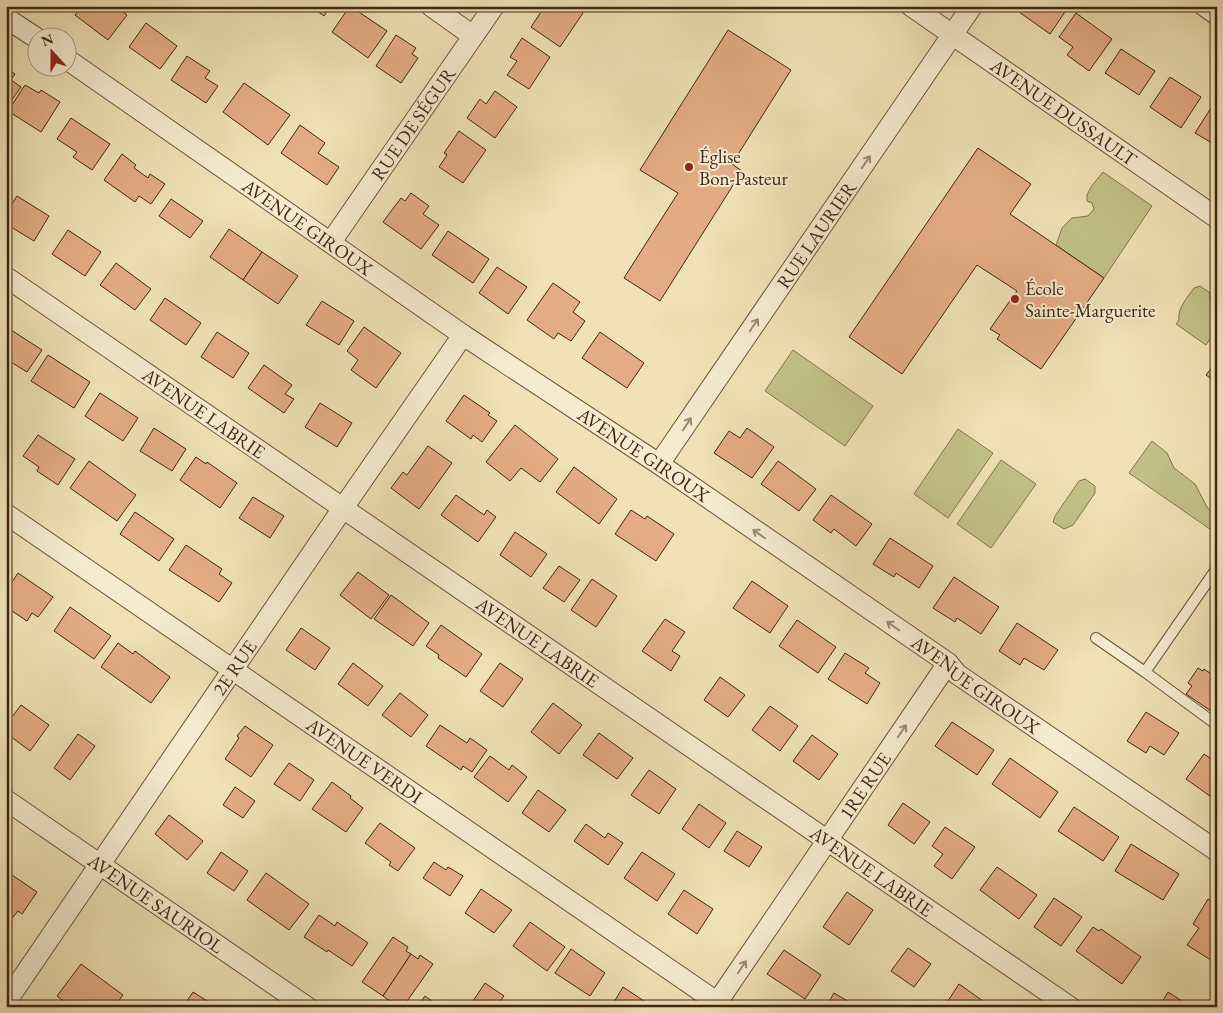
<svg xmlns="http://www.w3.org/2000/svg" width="1223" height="1013" font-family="'EB Garamond',serif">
	<rect width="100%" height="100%" fill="#f0e2b6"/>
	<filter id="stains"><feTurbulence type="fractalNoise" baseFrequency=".004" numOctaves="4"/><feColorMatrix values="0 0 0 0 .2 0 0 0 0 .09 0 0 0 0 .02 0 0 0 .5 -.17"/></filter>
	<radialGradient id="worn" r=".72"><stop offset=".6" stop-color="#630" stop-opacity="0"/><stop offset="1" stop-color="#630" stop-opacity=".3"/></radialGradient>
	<g fill="#c2c088" stroke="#82734e">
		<path d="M1103,172L1152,206L1104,278L1056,245L1062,228L1072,218L1088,216L1094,209L1092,203L1087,201V195L1091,187Z"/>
		<path d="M1200,286L1210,293V299L1217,304V328L1206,345L1176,324L1179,320C1177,308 1188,297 1194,288Z"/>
		<path d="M793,350L873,406L845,446L765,391Z"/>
		<path d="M958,429L993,453L948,518L914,494Z"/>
		<path d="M1152,441L1167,453L1174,468L1195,484L1207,507L1217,518V534L1129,473Z"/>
		<path d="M1001,460L1036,484L991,548L957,524Z"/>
		<path d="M1085,479L1095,486V493L1073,525L1064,529L1053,522L1055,516L1079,481Z"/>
	</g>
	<g fill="#e4ac86" stroke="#412613">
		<path d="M82,6H115L127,15L108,40L75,15Z"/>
		<path d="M310,6H331L324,16Z"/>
		<path d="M350,6L387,31L368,58L332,32Z"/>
		<path d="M545,6L550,9L552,6H573L583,13L560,47L531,27Z"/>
		<path d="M1023,6H1069L1050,34L1019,12Z"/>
		<path d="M1076,13L1112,39L1089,71L1067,55L1073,47L1059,37Z"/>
		<path d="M146,23L177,46L160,69L129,47Z"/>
		<path d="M728,30L791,70L732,164L742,171L660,301L624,278L678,193L640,170Z"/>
		<path d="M396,35L416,48L412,54L418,58L401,83L376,66Z"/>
		<path d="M522,38L550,57L529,89L507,75L517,61L510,57Z"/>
		<path d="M1121,49L1155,71L1139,95L1105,73Z"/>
		<path d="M187,56L210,71L205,78L218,86L206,103L171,80Z"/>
		<path d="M6,68L15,74L11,80L21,87L6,108Z"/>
		<path d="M1170,77L1201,97L1181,128L1150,107Z"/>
		<path d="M244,83L290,115L268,145L223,112Z"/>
		<path d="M25,85L39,93L41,90L60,102L41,132L8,111Z"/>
		<path d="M495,91L517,107L495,138L467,118L480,99L486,104Z"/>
		<path d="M1211,108L1217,112V146L1195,133Z"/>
		<path d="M71,118L110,144L92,170L73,157L77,152L57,139Z"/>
		<path d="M300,125L325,143L318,153L339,167L327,185L281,153Z"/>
		<path d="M459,131L486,150L463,183L439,167L447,155L444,153Z"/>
		<path d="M978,148L1031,184L1010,214L1104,278L1041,369L997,339L1000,335L990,329L1017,291L977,265L902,374L849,337Z"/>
		<path d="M122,154L136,165L134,168L148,178L150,174L165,184L151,204L139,196L135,202L104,180Z"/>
		<path d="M411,193L429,206L423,214L439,225L421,249L383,222L401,198L405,201Z"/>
		<path d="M17,196L49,216L34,241L6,224V213Z"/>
		<path d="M171,199L203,221L190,238L159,216Z"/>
		<path d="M229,229L262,252L243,280L210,257Z"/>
		<path d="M68,230L101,252L85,276L52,254Z"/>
		<path d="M448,231L489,259L473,283L432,255Z"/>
		<path d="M262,252L298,276L278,304L243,280Z"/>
		<path d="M116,263L151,289L135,310L100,285Z"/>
		<path d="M497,267L527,287L508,314L479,293Z"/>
		<path d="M553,283L580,302L573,312L585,321L571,341L558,333L554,339L527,320Z"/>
		<path d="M165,298L201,323L186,345L150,320Z"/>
		<path d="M322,301L354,321L339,345L306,325Z"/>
		<path d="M364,327L401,353L376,388L351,370L358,360L347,351Z"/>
		<path d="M8,328L42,350L27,372L6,359V332Z"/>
		<path d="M217,332L249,353L233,378L201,357Z"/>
		<path d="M600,332L644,363L627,388L582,358Z"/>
		<path d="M48,355L90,382L74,408L31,381Z"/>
		<path d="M1217,361V383L1206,375Z"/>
		<path d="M264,365L292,385L285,394L294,399L284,413L248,388Z"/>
		<path d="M100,393L138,418L123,441L85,416Z"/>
		<path d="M464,395L490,413L488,415L497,421L482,442L473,435L471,439L446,421Z"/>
		<path d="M320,403L352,423L337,447L305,427Z"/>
		<path d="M515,425L558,459L540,482L521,468L510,481L486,462Z"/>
		<path d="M154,428L186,449L172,471L140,451Z"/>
		<path d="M747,428L774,447L752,478L714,453L729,431L740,438Z"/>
		<path d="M38,435L75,459L58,485L37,471L39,467L23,456Z"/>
		<path d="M428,446L452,463L419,509L391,488L403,472L407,475Z"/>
		<path d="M196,457L206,464L207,462L237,483L220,508L180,480Z"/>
		<path d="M89,461L136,495L117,521L70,488Z"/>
		<path d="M778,461L816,489L799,511L761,484Z"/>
		<path d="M574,467L617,499L599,524L556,492Z"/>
		<path d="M456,495L484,515L487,510L496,517L478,542L441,515Z"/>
		<path d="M831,495L872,524L856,546L834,529L831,533L813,520Z"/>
		<path d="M253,497L284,516L270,538L239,518Z"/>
		<path d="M631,510L645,519L647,516L674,534L656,561L615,534Z"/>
		<path d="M135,512L174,539L159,561L120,534Z"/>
		<path d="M515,532L547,554L531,577L500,555Z"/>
		<path d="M890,538L933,566L919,588L896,573L894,577L873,564Z"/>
		<path d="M186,545L222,569L219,574L232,583L219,602L169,570Z"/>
		<path d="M559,566L580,580L564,602L543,588Z"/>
		<path d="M358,572L389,595L371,619L340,595Z"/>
		<path d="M18,573L53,597L38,617L32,613L27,621L6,607V591Z"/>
		<path d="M954,577L999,607L981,634L957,618L955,622L933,608Z"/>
		<path d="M592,579L617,596L596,627L571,610Z"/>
		<path d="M752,581L788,606L770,633L733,608Z"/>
		<path d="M391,595L429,623L413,646L374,619Z"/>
		<path d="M70,607L111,636L94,659L54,631Z"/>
		<path d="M665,619L685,632L672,651L680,656L671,671L642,651Z"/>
		<path d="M797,620L836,647L818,673L779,646Z"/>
		<path d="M1017,623L1058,650L1044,670L1024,658L1020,665L999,651Z"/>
		<path d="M441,625L482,654L466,677L438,658L439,655L426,646Z"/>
		<path d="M301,628L330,648L315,670L286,650Z"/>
		<path d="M118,643L133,654L135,651L170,677L151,703L101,667Z"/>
		<path d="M845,653L869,668L865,673L880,683L867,704L828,679Z"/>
		<path d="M353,663L383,686L368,706L338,684Z"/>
		<path d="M500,663L523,679L503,707L480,691Z"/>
		<path d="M1198,668L1203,671L1204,669L1217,678V715L1186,694L1192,686L1188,683Z"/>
		<path d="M720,677L745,695L728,717L704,700Z"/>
		<path d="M400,693L428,715L411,737L382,715Z"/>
		<path d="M553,703L582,725L559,754L531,732Z"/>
		<path d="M21,705L49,725L30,751L6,733V725Z"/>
		<path d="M770,706L798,726L780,751L752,730Z"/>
		<path d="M1146,712L1179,733L1164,755L1150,746L1146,753L1127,741Z"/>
		<path d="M952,722L994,750L977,775L935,746Z"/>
		<path d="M440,725L467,743L470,738L487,750L472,772L463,766L461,770L426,746Z"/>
		<path d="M245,726L273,745L251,777L225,759L239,738L237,736Z"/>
		<path d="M599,733L633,758L617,779L583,755Z"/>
		<path d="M78,734L95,746L70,780L54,768Z"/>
		<path d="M812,735L838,754L819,780L793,761Z"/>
		<path d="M1204,754L1217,763V801L1186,779Z"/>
		<path d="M490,756L509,770L512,765L527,777L508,802L474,777Z"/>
		<path d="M1010,758L1058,792L1040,818L992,784Z"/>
		<path d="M289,763L314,780L300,801L274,784Z"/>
		<path d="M649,770L676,789L659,814L631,795Z"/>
		<path d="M332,782L351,796L350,798L363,808L346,832L312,809Z"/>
		<path d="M235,787L255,801L243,818L223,805Z"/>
		<path d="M538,790L566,810L549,832L522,813Z"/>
		<path d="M903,803L930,822L914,844L888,825Z"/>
		<path d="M699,804L726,823L709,848L682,829Z"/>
		<path d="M1074,807L1119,837L1103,861L1058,831Z"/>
		<path d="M169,815L203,841L187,860L155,834Z"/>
		<path d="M380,823L415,848L398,871L389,865L391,862L365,843Z"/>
		<path d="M586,824L605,838L608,833L623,843L608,865L574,841Z"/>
		<path d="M945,827L975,847L952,879L934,866L943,854L932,846Z"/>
		<path d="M737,831L762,847L749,867L724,851Z"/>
		<path d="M1131,844L1179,874L1163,900L1115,871Z"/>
		<path d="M221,852L248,871L234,891L207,873Z"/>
		<path d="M642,852L675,874L657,901L624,878Z"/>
		<path d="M6,857L12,861L6,870Z"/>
		<path d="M434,862L446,870L448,867L463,876L450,896L423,878Z"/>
		<path d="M997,867L1037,895L1019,919L980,890Z"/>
		<path d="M266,873L309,904L289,930L247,900Z"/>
		<path d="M12,875L37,892L22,914L18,911L6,926V883Z"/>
		<path d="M481,889L512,910L494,933L465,913Z"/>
		<path d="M684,890L713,909L697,934L668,914Z"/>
		<path d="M847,892L873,910L849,945L823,927Z"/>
		<path d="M1054,898L1082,917L1061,946L1034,927Z"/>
		<path d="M1208,899L1217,905V964L1187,945L1199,928L1193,924Z"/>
		<path d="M319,915L335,926L337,922L368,943L352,966L328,950L327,952L304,937Z"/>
		<path d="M530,922L565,947L547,971L513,946Z"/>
		<path d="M1093,927L1099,931L1101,929L1141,957L1122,984L1076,951Z"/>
		<path d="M393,937L408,947L406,951L411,954L383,996L362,982Z"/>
		<path d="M908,948L931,964L914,987L891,971Z"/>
		<path d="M571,949L605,973L590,996L555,973Z"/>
		<path d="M784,950L821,975L805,999L767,974Z"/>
		<path d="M411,954L418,959L420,955L433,964L403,1007H398L383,996Z"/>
		<path d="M81,964L123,995L114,1007L108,1002L105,1007L100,1004L98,1007H71L57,996Z"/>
		<path d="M485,983L504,996L496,1007H469Z"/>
		<path d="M959,984L983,1001L980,1007H944Z"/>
		<path d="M623,987L653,1007H611Z"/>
		<path d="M193,992L212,1004L214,1001L223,1007H183Z"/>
		<path d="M1168,992L1191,1007H1159Z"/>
		<path d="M834,993L858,1007H826Z"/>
		<path d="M425,996L440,1007H417Z"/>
	</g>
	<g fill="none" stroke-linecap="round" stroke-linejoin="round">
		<g stroke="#6d553c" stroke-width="12">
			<g id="service">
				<path d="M1196,6L1217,21"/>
				<path d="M1096,638L1145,672L1217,725"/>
				<path d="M1145,672L1217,568"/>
			</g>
		</g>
		<g stroke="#6d553c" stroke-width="22">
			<g id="minor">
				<path d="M431,6L473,36"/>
				<path id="s1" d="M911,6L1217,218"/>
				<path d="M6,18L38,39"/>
				<path id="s2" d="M68,60L463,335L659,464L948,663L957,674L1217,851"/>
				<path id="s3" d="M331,242L494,6"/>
				<path id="s4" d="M6,277L1070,1007"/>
				<path id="s5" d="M659,464L972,6"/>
				<path id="s6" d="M6,514L724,1007"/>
				<path id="s7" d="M6,800L307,1007"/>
				<path id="s8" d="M6,1002L343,508L463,335"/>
				<path id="s9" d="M714,1007L948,663"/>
			</g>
		</g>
		<use href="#service" stroke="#f5ecd0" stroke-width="10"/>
		<use href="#minor" stroke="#f5ecd0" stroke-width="20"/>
	</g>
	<defs><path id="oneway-shaft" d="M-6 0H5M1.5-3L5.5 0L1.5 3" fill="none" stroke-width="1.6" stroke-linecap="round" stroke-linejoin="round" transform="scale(1.25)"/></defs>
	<g stroke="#9b8972">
		<use href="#oneway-shaft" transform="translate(866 162) rotate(-56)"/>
		<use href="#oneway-shaft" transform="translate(754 325) rotate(-56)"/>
		<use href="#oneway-shaft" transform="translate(687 424) rotate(-56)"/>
		<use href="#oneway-shaft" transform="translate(759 534) rotate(-145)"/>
		<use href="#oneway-shaft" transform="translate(893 626) rotate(-145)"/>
		<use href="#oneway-shaft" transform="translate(902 731) rotate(-56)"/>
		<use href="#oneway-shaft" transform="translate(742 967) rotate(-56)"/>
	</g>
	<g fill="#8f2418" stroke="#f5ecd0" stroke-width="2">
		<circle cx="689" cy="167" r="5"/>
		<circle cx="1015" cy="299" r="5"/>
	</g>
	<g text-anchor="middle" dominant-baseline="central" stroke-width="4" stroke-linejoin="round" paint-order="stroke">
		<g font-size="19" fill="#412613" stroke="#f5ecd0">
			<text stroke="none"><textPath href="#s1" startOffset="186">AVENUE DUSSAULT</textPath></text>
			<text stroke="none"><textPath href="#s3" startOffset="144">RUE DE SÉGUR</textPath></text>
			<text stroke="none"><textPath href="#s2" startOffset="292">AVENUE GIROUX</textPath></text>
			<text stroke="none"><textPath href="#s5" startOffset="278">RUE LAURIER</textPath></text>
			<text stroke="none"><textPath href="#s4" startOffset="240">AVENUE LABRIE</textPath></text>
			<text stroke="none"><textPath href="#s2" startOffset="698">AVENUE GIROUX</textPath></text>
			<text stroke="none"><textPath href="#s4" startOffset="645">AVENUE LABRIE</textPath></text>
			<text stroke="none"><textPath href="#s8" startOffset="405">2E RUE</textPath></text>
			<text stroke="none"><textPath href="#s2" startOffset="1102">AVENUE GIROUX</textPath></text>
			<text stroke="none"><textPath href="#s6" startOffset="435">AVENUE VERDI</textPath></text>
			<text stroke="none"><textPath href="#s9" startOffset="268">1RE RUE</textPath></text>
			<text stroke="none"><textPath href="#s4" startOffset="1050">AVENUE LABRIE</textPath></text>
			<text stroke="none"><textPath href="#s7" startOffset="182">AVENUE SAURIOL</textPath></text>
		</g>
		<g font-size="19" fill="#412613" stroke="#f5ecd0" text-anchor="start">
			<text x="699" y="156">Église<tspan x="699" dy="22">Bon-Pasteur</tspan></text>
			<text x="1025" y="288">École<tspan x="1025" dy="22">Sainte-Marguerite</tspan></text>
		</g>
	</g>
	<rect width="1223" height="1013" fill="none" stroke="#f0e2b6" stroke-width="25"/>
	<rect x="8" y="8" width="1208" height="998" fill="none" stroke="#412613" stroke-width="2.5"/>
	<rect x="12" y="12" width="1198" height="988" fill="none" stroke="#412613"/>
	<g transform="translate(52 52) rotate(339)"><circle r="24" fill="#f5ecd0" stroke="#ad9d84"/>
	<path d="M0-4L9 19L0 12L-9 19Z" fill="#8f2418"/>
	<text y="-8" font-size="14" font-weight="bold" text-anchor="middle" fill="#412613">N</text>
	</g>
	<rect width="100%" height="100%" filter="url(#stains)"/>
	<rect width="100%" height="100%" fill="url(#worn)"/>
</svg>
